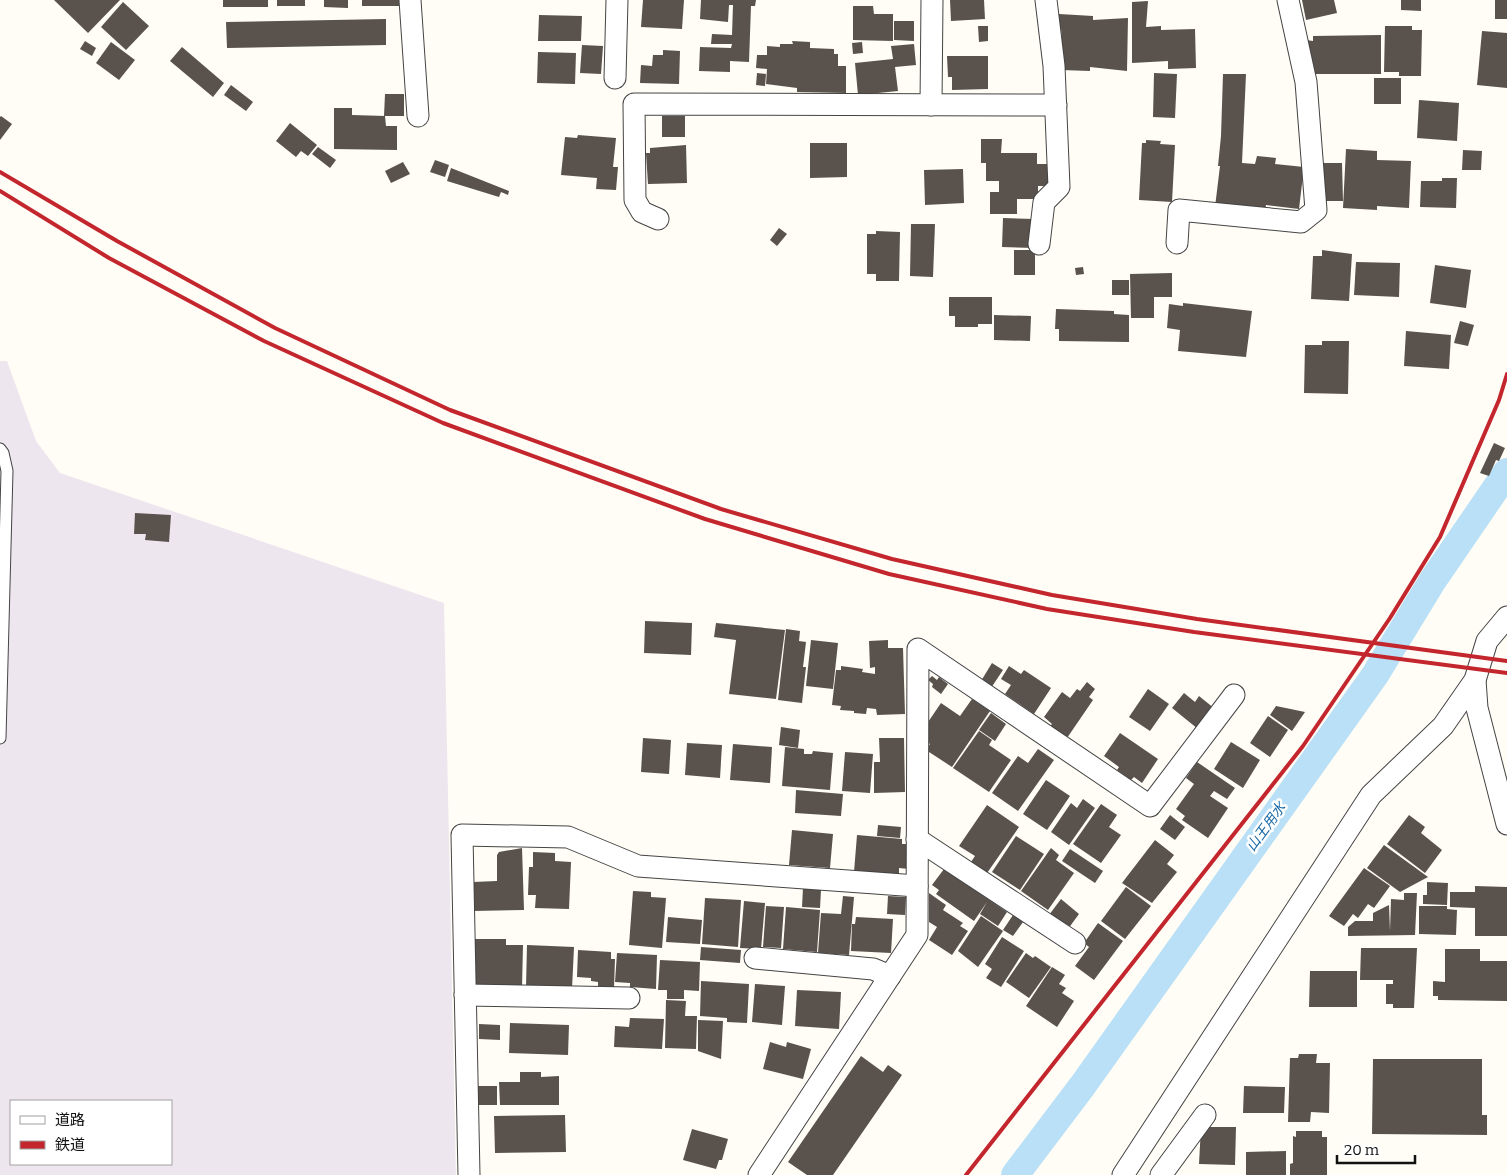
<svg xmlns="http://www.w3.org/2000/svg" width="1507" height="1175" font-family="Bitter,'Noto Sans JP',serif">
	<rect width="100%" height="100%" fill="#fffdf5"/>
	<path fill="#eee6ef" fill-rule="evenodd" d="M0,361H7L36,441L60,473L444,603L456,1175H0ZM11,1101H171V1164H11Z"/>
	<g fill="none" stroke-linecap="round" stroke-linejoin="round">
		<path stroke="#b9e0f7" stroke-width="28" d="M1015,1175L1083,1085L1375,675L1433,580L1507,472"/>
	</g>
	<g fill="#5a524d">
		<path d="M54,0H120L88,33Z"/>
		<rect x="223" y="0" width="45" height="7"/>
		<rect x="277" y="0" width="28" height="6"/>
		<path d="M324,0H348V8L324,7Z"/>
		<rect x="362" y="0" width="37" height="6"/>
		<path d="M643,0H684L682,29L641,27Z"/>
		<path d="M701,0H756L755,6H751L749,62L730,61V72L699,71L700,47L731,48L732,44H711L712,34L732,35L733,5H729L728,22L700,19Z"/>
		<path d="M950,0H984L985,19L951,21Z"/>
		<path d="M1302,0H1334L1337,13L1306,20Z"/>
		<path d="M1401,0H1421V11L1401,10Z"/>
		<rect x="1495" y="0" width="12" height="19"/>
		<path d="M1148,1L1146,27L1161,26V30L1195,29L1196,68L1168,69V61L1132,63V2Z"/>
		<path d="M123,2L149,26L126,50L101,27Z"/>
		<path d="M853,6H873L874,14H893V41L853,40Z"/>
		<path d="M1059,14L1093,16V20L1128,18L1127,71L1090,67V71L1061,70L1062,43L1061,28L1058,27Z"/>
		<path d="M539,15L582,16L581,41H538Z"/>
		<path d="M386,19V45L227,48L226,22Z"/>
		<path d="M894,21H914V41L894,40Z"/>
		<path d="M978,26H988V41L979,42Z"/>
		<path d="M1385,26H1412V30H1422L1421,76H1399V72H1384Z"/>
		<path d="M1482,31L1507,33V88L1477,85Z"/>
		<path d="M1381,35V74H1313L1306,40L1313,41V36Z"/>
		<path d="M85,41L96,48L92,56L80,49Z"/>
		<path d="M792,41L810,42V48L834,49V54H838V66H846V93L797,92V88L766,84L767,69L756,68L757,55H767V46L780,47V44H793Z"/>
		<path d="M111,42L135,60L119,80L96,63Z"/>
		<path d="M862,42L863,53L853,54L852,43Z"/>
		<path d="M914,44L916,65L895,67L898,91L858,95L855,63L893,59L891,46Z"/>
		<path d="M582,45L603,46L601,74L580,73Z"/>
		<path d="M182,47L224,83L213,97L170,61Z"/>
		<path d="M663,50L680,51L679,84L640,83L641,65L652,66L653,55H663Z"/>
		<path d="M538,52L576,53L575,84L537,83Z"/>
		<path d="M947,56H988V89L952,90V77H948Z"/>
		<path d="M757,73L766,74L765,86L756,85Z"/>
		<path d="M1154,73L1177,74L1175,118L1153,117Z"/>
		<path d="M1223,74H1246L1242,163L1255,164L1257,156L1276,158L1275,164L1304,167L1299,209L1266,205L1265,212L1215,207L1220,166H1218L1221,136Z"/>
		<rect x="1374" y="78" width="27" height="26"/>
		<path d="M231,85L253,102L246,111L224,95Z"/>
		<path d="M385,94H404V116H384Z"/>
		<path d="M1419,100L1459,103L1457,141L1417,138Z"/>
		<path d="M334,108H352V115L385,116L386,126H397V150L334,149Z"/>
		<path d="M1,116L12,124L0,140V117Z"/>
		<rect x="662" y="116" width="23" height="21"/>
		<path d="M290,123L317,145L308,156L301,151L296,157L276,141Z"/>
		<path d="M578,135L616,138L613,167H618L616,190L596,189L597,178L561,175L565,137L577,138Z"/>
		<path d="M981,139H1002L1001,153H1037V164H1048V186H1038V199H1017V214H990V192H999V181H986V163H981Z"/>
		<path d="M1146,140L1161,141L1160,144L1175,145L1172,202L1139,200L1142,143H1146Z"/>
		<path d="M810,143H847V177L810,178Z"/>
		<path d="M686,145L687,183L648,184L646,153H650V148Z"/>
		<path d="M318,147L336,160L330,168L312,154Z"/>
		<path d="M1346,149L1377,151V160L1411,161L1409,208L1377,206V210L1343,208Z"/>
		<path d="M1463,150L1482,151L1481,170H1462Z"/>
		<path d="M435,160L449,165L445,177L430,172Z"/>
		<path d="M403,162L410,174L391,183L385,171Z"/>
		<path d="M1322,163H1342L1343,201H1322Z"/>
		<path d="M451,168L509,191L508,195L501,192L499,197L447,181Z"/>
		<path d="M963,169L964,203L925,205L924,170Z"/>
		<path d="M1442,178H1457L1456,208L1420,207L1421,181H1442Z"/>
		<path d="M1003,218L1035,219V248L1002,247Z"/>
		<path d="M911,224H935L933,277L910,276Z"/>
		<path d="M779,228L787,234L777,246L770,240Z"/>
		<path d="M876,231L900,232L899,281H876V274H867V234H876Z"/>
		<rect x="1014" y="250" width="21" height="25"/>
		<path d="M1322,250L1352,254L1349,301L1311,299L1313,256H1322Z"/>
		<path d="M1356,262L1400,263L1399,297L1354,295Z"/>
		<path d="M1435,265L1471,270L1466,308L1430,303Z"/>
		<path d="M1083,267L1084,274L1076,275L1075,268Z"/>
		<path d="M1172,273V297H1154V318H1131L1130,274Z"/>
		<rect x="1112" y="280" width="17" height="15"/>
		<path d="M949,297H992V324H978V327H955V316H949Z"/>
		<path d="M1183,303L1252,311L1246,357L1178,351L1180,330L1167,328L1169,304L1183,306Z"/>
		<path d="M1056,309L1114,311V314L1129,315V342L1059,341V329H1055Z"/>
		<path d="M994,315L1031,316L1030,341L994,340Z"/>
		<path d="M1460,321L1474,325L1468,346L1454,343Z"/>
		<path d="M1406,331L1451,335L1449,369L1404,366Z"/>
		<path d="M1322,341H1349L1348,394L1304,393L1305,345H1322Z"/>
		<path d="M1494,443L1505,448L1499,461L1496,460L1489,476L1480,473Z"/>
		<path d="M135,513L171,515L169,542L145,540L146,534H134Z"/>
		<path d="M645,621L692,623L691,655L644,653Z"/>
		<path d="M716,623L785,630L776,699L729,694L736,640L714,637Z"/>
		<path d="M786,629L800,631L799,641L806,642L803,667H806L802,703L778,700Z"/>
		<path d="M811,640L838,643L833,689L806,686Z"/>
		<path d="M888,640V648H903L905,714L877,715L876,709L867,708L866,714L854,713V711L840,710L841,706L832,705L836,670H841V666L863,669L862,672L875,674V667L870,668L869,641Z"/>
		<path d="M992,663L1003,670L991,688L981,681Z"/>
		<path d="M1009,666L1021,674L1024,670L1051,688L1034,714L1005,694L1011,685L1001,679Z"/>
		<path d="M932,676L937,680L939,677L948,684L941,694L932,687L933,684L928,680Z"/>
		<path d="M1087,682L1095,689L1089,697L1093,700L1067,738L1050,726L1052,724L1044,717L1062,692L1070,698L1077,689L1080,691Z"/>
		<path d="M1148,689L1169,704L1150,731L1129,717Z"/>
		<path d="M1184,693L1195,702L1199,696L1215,709L1198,729L1172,708Z"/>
		<path d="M972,699L990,711L952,767L926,750L930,744L924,739L929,731L924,728L941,703L960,716Z"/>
		<path d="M1276,706L1305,712L1292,731L1270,715Z"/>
		<path d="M991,713L1006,724L995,741L979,730Z"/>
		<path d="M1268,716L1288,730L1270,757L1250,743Z"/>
		<path d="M781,727L800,730L798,748L779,745Z"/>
		<path d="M979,731L992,740L989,745L1011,760L989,792L953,768Z"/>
		<path d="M1120,733L1158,759L1142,783L1134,777L1131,780L1117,770L1119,767L1104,756Z"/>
		<path d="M643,738L671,740L669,774L641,772Z"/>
		<path d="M879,738H904L905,792L874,793V762H880Z"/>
		<path d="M1231,742L1260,760L1243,788L1214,769Z"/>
		<path d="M687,743L722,745L720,778L685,775Z"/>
		<path d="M733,744L772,747L770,783L730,780Z"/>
		<path d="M785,747L804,749V754H812L813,751L833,753L830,790L782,786Z"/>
		<path d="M1038,749L1054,760L1018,811L992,793L1018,756L1028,763Z"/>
		<path d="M845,752L873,754L870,793L842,791Z"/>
		<path d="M1197,762L1235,788L1227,799L1214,791L1210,796L1228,808L1208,838L1182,820L1185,816L1176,809L1194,784L1186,778Z"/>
		<path d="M1046,780L1070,796L1047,830L1023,814Z"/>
		<path d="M796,790L843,794L841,816L795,813Z"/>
		<path d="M1083,799L1095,808L1069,845L1051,832L1071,803L1077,808Z"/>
		<path d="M1101,804L1117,815L1109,827L1121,835L1101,863L1073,844Z"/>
		<path d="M987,805L1019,827L985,876L969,865L975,856L959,846Z"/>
		<path d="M1170,815L1185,827L1175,840L1160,829Z"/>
		<path d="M1409,815L1425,827L1421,833L1442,850L1425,873L1387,844Z"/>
		<path d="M878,825L901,827L900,838L877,836Z"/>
		<path d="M792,830L833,834L830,868L789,865Z"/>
		<path d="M857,835L902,839V844H907L909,869L899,868V876L854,872Z"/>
		<path d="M1016,836L1044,854L1020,890L992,872Z"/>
		<path d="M1155,840L1174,855L1167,864L1177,872L1152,903L1122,883Z"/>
		<path d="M1384,845L1428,877L1400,892L1367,868Z"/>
		<path d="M522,848L524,910L473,911V882L497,881V855L499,852Z"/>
		<path d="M1051,848L1059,855L1056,860L1074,873L1048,910L1021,891Z"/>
		<path d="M1070,849L1103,871L1095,883L1062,861Z"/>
		<path d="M533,852L555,853V861L571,862L569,909L535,908L536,895H528L529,867H533Z"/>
		<path d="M1364,868L1390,886L1374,908L1368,904L1358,918L1353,914L1344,926L1329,916Z"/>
		<path d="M944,869L1007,912L998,926L980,914L987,902L974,921L936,894L939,890L932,885Z"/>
		<path d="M1427,882L1448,883L1447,905L1423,904V895H1427Z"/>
		<path d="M1475,886L1507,887V936H1475V908L1450,907V892H1475Z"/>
		<path d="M1126,887L1151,906L1125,939L1101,921Z"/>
		<path d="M803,888L821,890L820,908L802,907Z"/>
		<path d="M633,891L651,892V897L666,898L662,948L629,945Z"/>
		<path d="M929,893L946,905L943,910L963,923L960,926L968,931L952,955L929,940L937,927L929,922Z"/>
		<path d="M1404,893H1417L1415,935L1348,936V927L1355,921H1373V913L1389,905L1390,931L1391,899L1404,900Z"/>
		<path d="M843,896L854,897L849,955L818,953L821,913L841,914Z"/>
		<path d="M888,896L906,897L905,915L887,914Z"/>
		<path d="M705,898L741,900L738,947L702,944Z"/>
		<path d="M1061,899L1079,914L1068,929L1049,915Z"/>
		<path d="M744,901L765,903L761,949L740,948Z"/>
		<path d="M766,906L784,907L781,948L763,947Z"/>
		<path d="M1419,906H1447V909L1457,910L1456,935L1419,934Z"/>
		<path d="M786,907L820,910L817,952L783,949Z"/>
		<path d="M1013,915L1023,922L1013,936L1003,930Z"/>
		<path d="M981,916L1003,931L978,967L958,951Z"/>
		<path d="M668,917L702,920L700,944L666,942Z"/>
		<path d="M856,917L893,919L891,953L851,951L852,924H855Z"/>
		<path d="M1098,923L1123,941L1094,980L1075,966L1089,947L1084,943Z"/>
		<path d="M1002,937L1024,951L1001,987L986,978L992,969L985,964Z"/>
		<path d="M474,939H506V945H523L522,988L471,986Z"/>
		<path d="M527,945L574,947L572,989L526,987Z"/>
		<path d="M701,947L741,950L740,963L700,960Z"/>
		<path d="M1361,948H1417L1414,1008H1393V1004H1386V984H1393V980H1360Z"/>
		<path d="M1445,949H1480V961H1507V1001L1438,1000V996H1433V981L1445,982Z"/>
		<path d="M578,950L611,952V959H615L614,988L598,987V982L591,981V978L577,977Z"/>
		<path d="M617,953L657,955L656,989L630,987V983L615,982Z"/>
		<path d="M1026,953L1033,958L1035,956L1051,967L1029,998L1006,982Z"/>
		<path d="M660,960L700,962L699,991L684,990V999H667V990H658Z"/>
		<path d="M1052,967L1065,975L1059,984L1066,988L1062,993L1074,1001L1057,1027L1026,1006Z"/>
		<path d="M1310,971H1357V1007H1309Z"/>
		<path d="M701,981L749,984L747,1023L727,1022V1018L700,1016Z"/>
		<path d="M755,984L785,986L782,1025L752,1022Z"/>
		<path d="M797,990L841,992L839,1029L795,1026Z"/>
		<path d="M666,1000L686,1001L685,1016H697L696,1049L665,1048Z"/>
		<path d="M630,1018L664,1019L662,1049L614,1047L615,1026L629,1027Z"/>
		<path d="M698,1020L723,1021L721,1059L698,1051Z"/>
		<path d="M510,1023L569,1025L568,1055L509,1053Z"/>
		<path d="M479,1024L500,1025V1040L479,1039Z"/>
		<path d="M770,1042L786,1047L787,1042L811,1049L803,1079L763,1069Z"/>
		<path d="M1299,1054H1317L1316,1063H1330L1329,1113L1311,1112L1310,1122H1288L1290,1058H1298Z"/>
		<path d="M861,1056L883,1072L888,1065L902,1075L833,1175H807L788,1162Z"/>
		<path d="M1373,1059H1482V1115H1487V1135L1372,1134Z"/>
		<path d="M520,1072H541V1077L559,1076V1105H500L499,1082H520Z"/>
		<rect x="477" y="1086" width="20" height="19"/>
		<path d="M1244,1086L1285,1087L1284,1113H1243Z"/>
		<path d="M565,1115L566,1152L495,1153L494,1116Z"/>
		<path d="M1201,1127H1236L1235,1165L1199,1164Z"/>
		<path d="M692,1129L728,1139L722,1160H719L716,1169L683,1160Z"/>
		<path d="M1296,1131H1322V1137H1327V1175H1290V1164L1293,1163V1136L1296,1137Z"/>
		<path d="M1286,1151V1175H1246V1152Z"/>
	</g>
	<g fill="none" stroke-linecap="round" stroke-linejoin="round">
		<g stroke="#444" stroke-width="13">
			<path id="lane" d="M0,449L3,453L7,471L0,738"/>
		</g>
		<g stroke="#444" stroke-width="23">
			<g id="street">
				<path d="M410,0L418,116"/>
				<path d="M615,78L617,0"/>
				<path d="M931,105L932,0"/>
				<path d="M658,219L642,212L635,200L634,104L1056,105"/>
				<path d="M1177,243L1179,210L1301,222L1316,210L1306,82L1288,0"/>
				<path d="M1039,244L1044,202L1059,187L1054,66L1046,0"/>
				<path d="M1475,680L1477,708L1507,824"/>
				<path d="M917,839L1075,943"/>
				<path d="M755,958L873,969L890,976"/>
				<path d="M465,995L629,998"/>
				<path d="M469,1175L462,835L568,837L638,866L917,886"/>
				<path d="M759,1175L917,935L918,649L1150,806L1234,695"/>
				<path d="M1123,1175L1371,795L1443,726L1475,680L1487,641L1507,617"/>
				<path d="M1161,1175L1205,1115"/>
			</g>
		</g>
		<use href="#lane" stroke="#fff" stroke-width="11"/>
		<use href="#street" stroke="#fff" stroke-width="21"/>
		<g stroke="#c4262e" stroke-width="4">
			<path d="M0,172L117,241L275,328L450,410L721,509L892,559L1052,595L1197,619L1507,661"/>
			<path d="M0,191L109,258L264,341L443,423L705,519L889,574L1047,609L1194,632L1507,673"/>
			<path d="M966,1175L1303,746L1390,618L1440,537L1499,400L1507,374"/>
		</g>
	</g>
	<g text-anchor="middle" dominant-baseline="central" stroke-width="5" stroke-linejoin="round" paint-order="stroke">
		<g font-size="14" font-style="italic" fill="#1768a6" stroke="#fff">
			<text transform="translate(1266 827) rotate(-54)">山王用水</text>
		</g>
	</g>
	<rect x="10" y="1100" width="162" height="65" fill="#ffffff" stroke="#a0a0a0"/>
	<rect x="20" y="1116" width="25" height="8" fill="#ffffff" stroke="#a0a0a0"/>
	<text x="55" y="1125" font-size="15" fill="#111111">道路</text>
	<rect x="20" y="1141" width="25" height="8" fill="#c4262e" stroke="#a0a0a0"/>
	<text x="55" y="1150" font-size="15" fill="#111111">鉄道</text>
	<path d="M1337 1155v8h78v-8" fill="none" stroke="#111111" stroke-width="2.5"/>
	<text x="1344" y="1155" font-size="15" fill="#111111" stroke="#ffffff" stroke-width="4" paint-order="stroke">20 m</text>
</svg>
